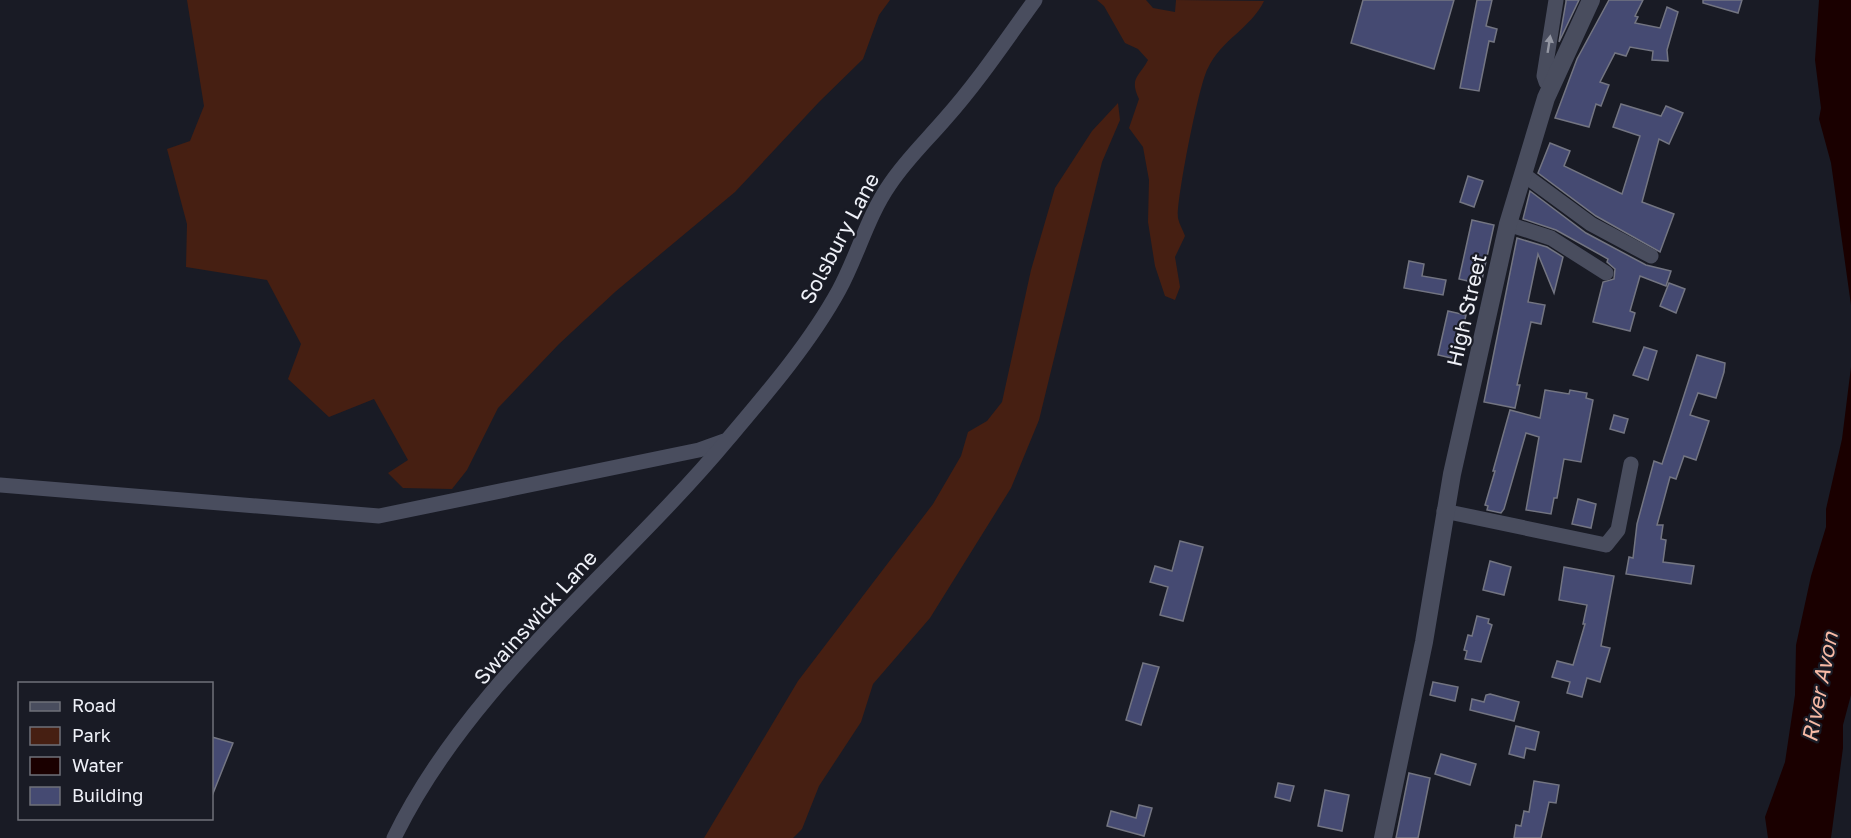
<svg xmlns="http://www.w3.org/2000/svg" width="1851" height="838" font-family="'Golos Text',sans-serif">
	<rect width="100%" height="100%" fill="#191b25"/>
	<g fill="#461f12">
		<path d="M187,0H890L879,15L863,59L819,102L735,192L615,292L559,344L498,408L467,470L452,489L403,488L388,473L408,460L374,399L329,417L288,379L301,344L267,280L186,267L187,224L167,149L190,141L204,106Z"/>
		<path d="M1097,0H1146L1153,8L1175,12L1176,0L1264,1C1251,28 1221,40 1208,68C1199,83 1176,202 1178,218C1179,224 1183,230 1185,236L1175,257L1180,287L1175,300L1165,296L1155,266L1148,222L1149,180L1143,147L1129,128L1139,99C1129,78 1139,77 1148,60L1138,49L1125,43L1104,6Z"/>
		<path d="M1118,103L1120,120L1102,162L1039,420L1011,488L930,618L873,684L861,722L819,786L802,829L793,838H704L798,681L933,504L961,456L968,432L987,421L1002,402L1031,270L1055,188L1092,131Z"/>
	</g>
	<g fill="#1a0000">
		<path d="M1819,0H1851V305L1831,163L1819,119L1821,108L1815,60Z"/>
		<path d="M1851,367V695L1843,725V748L1831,838H1768L1765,817L1785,762L1795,695L1796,645L1811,576L1826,527V509L1842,439Z"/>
	</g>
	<g fill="#454a72" stroke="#737582" stroke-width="1.5">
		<path d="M1363,0H1454L1434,69L1351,43Z"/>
		<path d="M1477,0H1492L1486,26L1497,29L1494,42L1489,41L1479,91L1460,88Z"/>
		<path d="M1566,0H1579L1559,42L1566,2Z"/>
		<path d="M1609,0H1643L1635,16L1638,17L1635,23L1660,28L1667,7L1678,12L1667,50L1668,61L1652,60L1653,51L1630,47L1626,56L1615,53L1600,82L1609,85L1601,106L1596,104L1589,127L1555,118L1577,59Z"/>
		<path d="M1703,0H1742L1738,13L1703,3Z"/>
		<path d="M1621,104L1661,116L1666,106L1683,113L1669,144L1659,139L1642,202L1674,214L1660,252L1596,216L1538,173L1550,143L1570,151L1564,166L1622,194L1640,136L1613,127Z"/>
		<path d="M1468,176L1483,181L1474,207L1460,202Z"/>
		<path d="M1530,191L1586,233L1646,265L1671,271L1666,286L1640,276L1630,311L1635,313L1630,331L1593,322L1603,282L1614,279L1615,269L1607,262L1608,259L1556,230L1523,219Z"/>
		<path d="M1472,220L1494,225L1481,284L1459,279Z"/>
		<path d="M1517,238L1547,247L1563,257L1554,293L1538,254L1528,302L1545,305L1541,324L1531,322L1517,385H1520L1515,408L1484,402Z"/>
		<path d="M1409,261L1424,264L1422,276L1446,280L1443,295L1404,288Z"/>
		<path d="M1669,283L1685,289L1676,313L1660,306Z"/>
		<path d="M1448,311L1466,315L1456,359L1438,355Z"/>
		<path d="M1644,347L1657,351L1648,380L1633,375Z"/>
		<path d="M1697,355L1725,363L1724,372L1716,398L1698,393L1690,415L1709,421L1696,460L1684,456L1676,479L1670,477L1657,525H1663L1661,539L1666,540L1663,562L1694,566L1691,584L1626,574L1629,557L1633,558L1637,524L1654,461L1662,464Z"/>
		<path d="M1545,390L1569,394L1570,390L1587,393L1586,398L1593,400L1581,462L1564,459L1557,498H1554L1551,514L1526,510L1539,437L1526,433L1504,509L1501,513L1487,510L1488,506L1485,505L1495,471H1493L1510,410L1540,418Z"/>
		<path d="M1614,415L1628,419L1624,433L1610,429Z"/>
		<path d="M1578,499L1596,504L1591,528L1572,524Z"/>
		<path d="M1180,541L1203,547L1183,621L1160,615L1168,587L1150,582L1155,566L1172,571Z"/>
		<path d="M1490,561L1511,567L1504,595L1483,590Z"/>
		<path d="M1564,567L1614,576L1601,646L1610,648L1600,682L1587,678L1582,697L1567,693L1570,682L1552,677L1557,661L1573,665L1585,624H1583L1587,605L1559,600Z"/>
		<path d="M1477,616L1489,619L1488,623L1492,625L1481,662L1465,659L1467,651L1464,650L1468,635L1472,636Z"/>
		<path d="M1143,663L1159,667L1141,725L1126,720Z"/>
		<path d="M1433,682L1458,687L1455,701L1430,695Z"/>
		<path d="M1490,694L1519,702L1514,721L1470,710L1472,699L1484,702L1486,695Z"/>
		<path d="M1516,726L1539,732L1535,750L1526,748L1524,758L1509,754Z"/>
		<path d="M212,737L233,743L212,796Z"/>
		<path d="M1441,754L1476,764L1470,785L1435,774Z"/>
		<path d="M1409,773L1430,778L1418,838H1396Z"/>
		<path d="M1534,781L1559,785L1556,803L1549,802L1541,838H1514L1516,825L1521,826L1524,811L1529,812Z"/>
		<path d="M1278,783L1294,786L1290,801L1275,797Z"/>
		<path d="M1325,790L1349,795L1342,831L1318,826Z"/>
		<path d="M1139,805L1152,808L1144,836L1107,826L1111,811L1136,818Z"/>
	</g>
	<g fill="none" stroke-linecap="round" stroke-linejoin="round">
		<g stroke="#494d5e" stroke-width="15">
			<path d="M1552,83L1546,82L1544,76L1556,0"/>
			<path d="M1523,174L1591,224L1651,256"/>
			<path d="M1508,224L1551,238L1606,273"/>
			<path d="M0,485L379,516L699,450L724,441"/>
			<path d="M1444,511L1606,545L1618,530L1631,464"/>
			<path d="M394,838C469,683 619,570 728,439C767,393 810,343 839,290C858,255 867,217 890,184C906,160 926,141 945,119C978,82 1006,40 1035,0"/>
		</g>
		<path stroke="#494d5e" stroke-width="18" d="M1383,838L1424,642L1452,474L1508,224L1546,98L1591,0"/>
	</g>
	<defs><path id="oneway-solid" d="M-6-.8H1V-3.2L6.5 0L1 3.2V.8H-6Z" transform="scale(1.5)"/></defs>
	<use fill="#9497a3" href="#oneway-solid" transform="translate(1549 44) rotate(-81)"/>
	<g text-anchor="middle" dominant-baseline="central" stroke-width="4.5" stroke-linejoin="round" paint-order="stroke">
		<g font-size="21" fill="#eff1f8" stroke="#191b25">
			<text transform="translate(839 238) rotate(-62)">Solsbury Lane</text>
			<text transform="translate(1466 310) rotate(-77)">High Street</text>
			<text transform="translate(535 617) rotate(-48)">Swainswick Lane</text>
		</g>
		<g font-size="22" font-style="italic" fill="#f6b9a5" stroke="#191b25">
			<text transform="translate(1819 687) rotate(-79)">River Avon</text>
		</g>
	</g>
	<rect x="18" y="682" width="195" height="138" fill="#191b25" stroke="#6f7179" stroke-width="1.5"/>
	<rect x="30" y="702" width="30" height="9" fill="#494d5e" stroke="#6f7179" stroke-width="1.5"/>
	<text x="72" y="712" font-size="18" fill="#eff1f8">Road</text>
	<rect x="30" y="727" width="30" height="18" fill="#461f12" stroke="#6f7179" stroke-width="1.5"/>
	<text x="72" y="742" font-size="18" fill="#eff1f8">Park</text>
	<rect x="30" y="757" width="30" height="18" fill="#1a0000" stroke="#6f7179" stroke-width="1.5"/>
	<text x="72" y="772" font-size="18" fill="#eff1f8">Water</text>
	<rect x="30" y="787" width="30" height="18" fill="#454a72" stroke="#6f7179" stroke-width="1.5"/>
	<text x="72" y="802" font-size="18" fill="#eff1f8">Building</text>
</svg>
